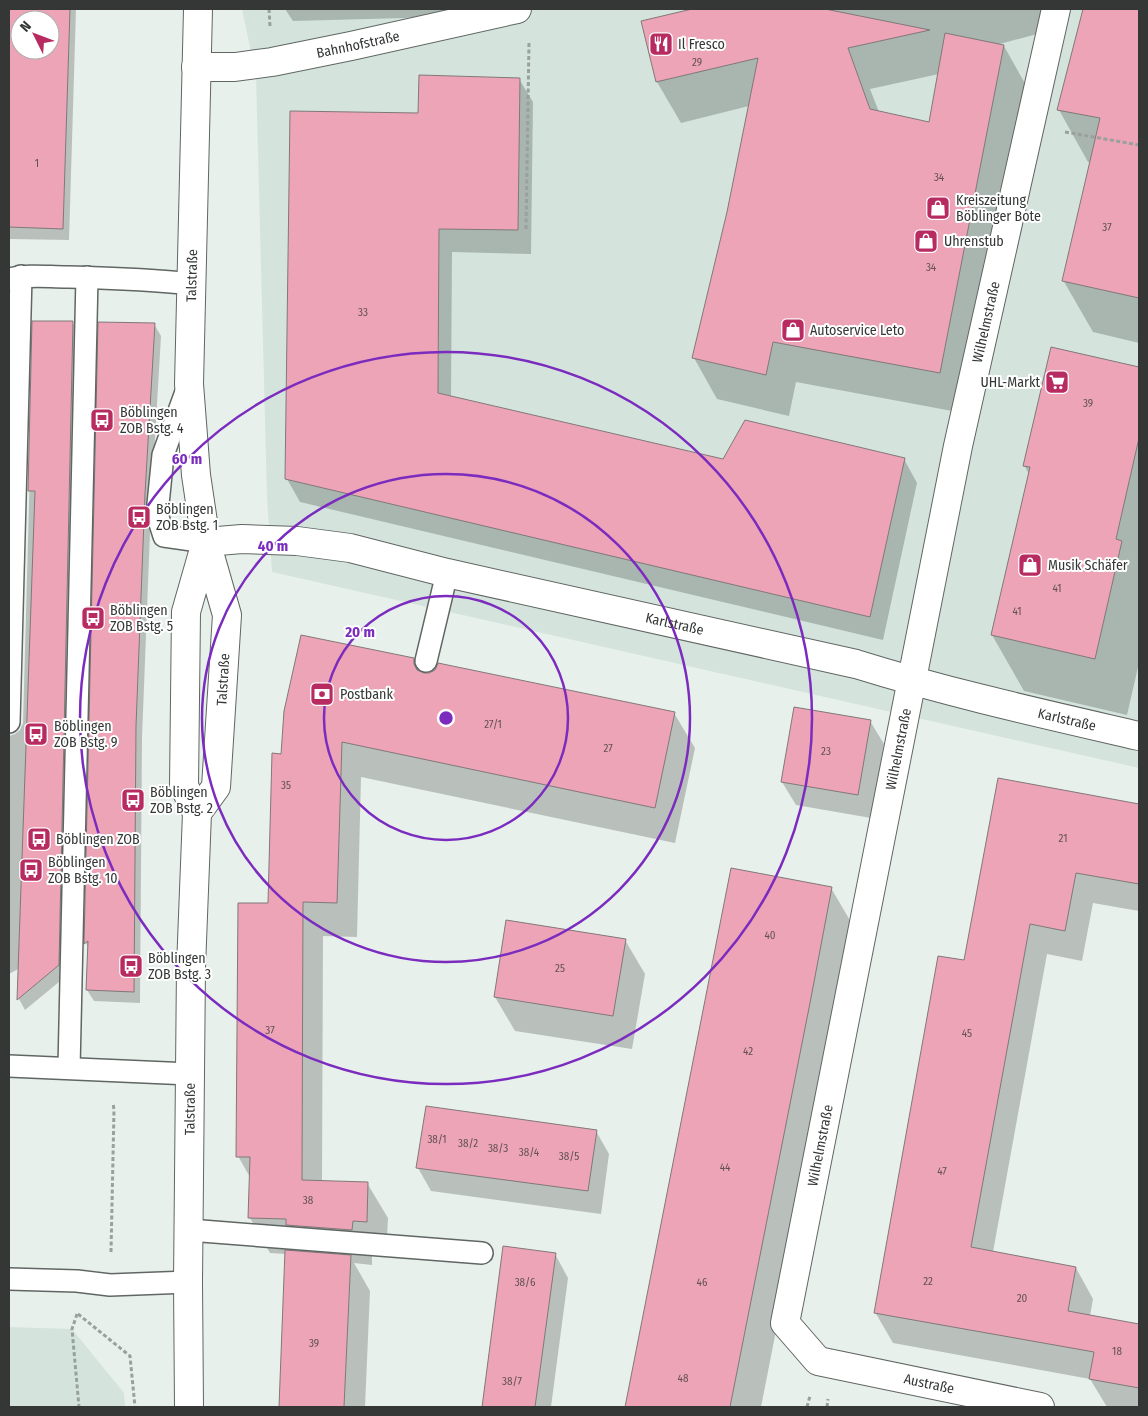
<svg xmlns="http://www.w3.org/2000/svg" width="1148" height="1416" font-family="'Fira Sans Condensed',sans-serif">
	<rect width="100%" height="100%" fill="#e8f0ec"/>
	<g fill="#d4e4dd">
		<path d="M242,9H1139V768L272,572L267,498L256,76Z"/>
		<path d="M9,1327L72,1329L124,1393L125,1407H9Z"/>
	</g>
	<g fill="#0003" fill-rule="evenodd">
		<path d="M9,9H76L69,240L9,239ZM20,20H50V50H20Z"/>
		<path d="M285,9H460L432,15L405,18L293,21Z"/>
		<path d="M697,9H1042L1037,34L996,45L1004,46L1027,87L963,413L796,382L789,416L717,399L694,358L728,213L749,106L681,123L657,82L643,22ZM939,74L930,124L879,112L870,89Z"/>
		<path d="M1084,9H1139V343L1093,332L1063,280L1091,162H1088L1059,110Z"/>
		<path d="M519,79L533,102L531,254L452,252L451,397L723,461L904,459L917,483L883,640L300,502L287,479L419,114Z"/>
		<path d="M34,322L73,323L79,334L65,977L25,1010L19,999L20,968L9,974V736L15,734L20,730L23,723Z"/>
		<path d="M100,323L154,324L161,336L151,507L142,738L140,1003L94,1001L87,990L89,949L86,943Z"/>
		<path d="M1052,348L1139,368V663L1127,715L1024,691L992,635L1029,474L1024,465Z"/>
		<path d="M413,659L421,674L674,713L695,748L675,843L361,777L357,937L323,936L322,1182L367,1183L388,1218L386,1256H372V1265L354,1263L370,1291L365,1407H280L286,1254L270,1253L250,1218L251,1179L238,1156L269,904L283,755Z"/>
		<path d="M870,721L884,744L871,818L796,805L782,782Z"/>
		<path d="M999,779L1139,805V911L1093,903L1082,961L1047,954L993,1252L1076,1268L1093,1299L1090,1316L1139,1325V1407H1107L1090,1379L893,1343L875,1312L965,962Z"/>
		<path d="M732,869L831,888L855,929L761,1407H626Z"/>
		<path d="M625,940L645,974L632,1049L515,1031L495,997Z"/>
		<path d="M596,1131L609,1154L601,1214L431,1191L418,1168Z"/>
		<path d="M555,1254L568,1278L551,1407H484L490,1351Z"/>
	</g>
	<g fill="#eda4b6" stroke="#80787a" fill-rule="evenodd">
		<path d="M9,9H70L63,229L9,227ZM20,20H50V50H20Z"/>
		<path d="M692,9H825L930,30L848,48L870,109L929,122L945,33L1004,45L940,373L773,342L766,375L692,358L727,212L758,58L656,82L641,21Z"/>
		<path d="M1083,9H1139V298L1062,281L1100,118L1057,110Z"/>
		<path d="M419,75L520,78L518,230L439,229L438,393L723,459L745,420L905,458L870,617L285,479L290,111L418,113Z"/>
		<path d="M32,321H73L59,965L17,1000L35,491H28Z"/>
		<path d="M98,322L155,323L145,494L136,726L134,992L86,990L88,941L84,944Z"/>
		<path d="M1051,347L1139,367V438L1116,539L1122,541L1095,659L991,635L1030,467L1023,466Z"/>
		<path d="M301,635L414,658V664L417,670L424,673H429L435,670L438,663L675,712L655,808L342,742L337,903L303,902L302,1180L368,1182L367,1222L353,1221L352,1230L286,1225V1219L248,1218L250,1157H236L238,903H268L272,753L281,754L284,711Z"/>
		<path d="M794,707L871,720L858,795L781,782Z"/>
		<path d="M998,778L1139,804V884L1076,873L1065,931L1030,924L971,1247L1076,1267L1068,1311L1139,1324V1388L1089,1379L1094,1352L874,1313L938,956L964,960Z"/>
		<path d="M731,868L832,887L810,1003L730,1407H625Z"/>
		<path d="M506,920L626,939L613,1016L494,997Z"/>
		<path d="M426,1106L597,1130L588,1191L416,1168Z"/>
		<path d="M503,1246L556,1253L535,1407H482Z"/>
		<path d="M285,1250L351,1255L344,1407H279Z"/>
	</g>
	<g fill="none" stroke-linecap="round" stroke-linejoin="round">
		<g stroke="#606663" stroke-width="24">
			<g id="lane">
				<path d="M9,279C28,274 47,277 67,277C108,278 150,279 191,284"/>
				<path d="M187,389L163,455L157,514L164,536L206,542"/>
				<path d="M426,661L447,573"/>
				<path d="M9,722L21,276"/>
				<path d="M9,1066L190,1074"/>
				<path d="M69,1068L87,277"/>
				<path d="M189,1230L482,1253"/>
				<path d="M9,1279L77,1281L110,1285L188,1282"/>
			</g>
		</g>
		<g stroke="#606663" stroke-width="30">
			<g id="street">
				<path id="s1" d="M196,67H235L272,62L351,46L517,9"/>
				<path id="s2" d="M206,542L242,539L297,541L350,548L447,573L856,664C949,693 1044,714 1139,736"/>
				<path id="s3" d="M197,813L216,787L227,615L206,542L196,475L189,384L198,9"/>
				<path id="s4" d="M189,1407L188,1282L191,967L197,813L184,786L186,612L206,542"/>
				<path id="s5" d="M1040,1407L818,1361L785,1323L958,446L1056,9"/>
			</g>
		</g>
		<g stroke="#9aa09d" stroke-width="3" stroke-dasharray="4 2.5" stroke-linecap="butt">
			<path d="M269,9L270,26"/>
			<path d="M1065,132L1139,145"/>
			<path d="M526,229L529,42"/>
			<path d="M111,1252L114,1110L113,1103"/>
			<path d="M77,1314L72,1329L79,1407"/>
			<path d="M78,1314L130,1356L135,1407"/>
			<path d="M807,1407L810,1396"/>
			<path d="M827,1407L828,1399"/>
		</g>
		<use href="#lane" stroke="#fff" stroke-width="21"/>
		<use href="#street" stroke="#fff" stroke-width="28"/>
	</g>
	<g fill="none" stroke="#7b2cbf" stroke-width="2.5">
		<circle cx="446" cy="718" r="122"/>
		<circle cx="446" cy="718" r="244"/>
		<circle cx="446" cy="718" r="366"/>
	</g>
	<defs>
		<g id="restaurant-square" transform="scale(1.25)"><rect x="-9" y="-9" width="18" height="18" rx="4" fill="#b72b61" stroke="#fff"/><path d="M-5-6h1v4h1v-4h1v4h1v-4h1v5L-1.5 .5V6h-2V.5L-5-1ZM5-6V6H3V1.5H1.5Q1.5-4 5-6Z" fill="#fff"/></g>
		<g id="shop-square" transform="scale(1.25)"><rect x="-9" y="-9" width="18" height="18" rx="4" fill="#b72b61" stroke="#fff"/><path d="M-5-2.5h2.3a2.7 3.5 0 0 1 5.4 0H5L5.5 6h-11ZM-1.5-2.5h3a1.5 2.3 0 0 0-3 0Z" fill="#fff"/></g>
		<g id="supermarket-square" transform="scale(1.25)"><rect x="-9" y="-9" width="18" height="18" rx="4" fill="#b72b61" stroke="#fff"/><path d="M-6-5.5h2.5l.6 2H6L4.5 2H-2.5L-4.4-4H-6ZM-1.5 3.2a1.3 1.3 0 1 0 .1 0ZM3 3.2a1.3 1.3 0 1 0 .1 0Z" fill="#fff"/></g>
		<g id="bus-square" transform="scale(1.25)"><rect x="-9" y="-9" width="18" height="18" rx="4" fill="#b72b61" stroke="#fff"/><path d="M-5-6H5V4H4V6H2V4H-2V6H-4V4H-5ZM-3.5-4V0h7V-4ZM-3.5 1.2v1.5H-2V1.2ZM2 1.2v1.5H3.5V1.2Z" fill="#fff"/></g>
		<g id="bank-square" transform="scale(1.25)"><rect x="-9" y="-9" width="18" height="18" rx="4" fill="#b72b61" stroke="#fff"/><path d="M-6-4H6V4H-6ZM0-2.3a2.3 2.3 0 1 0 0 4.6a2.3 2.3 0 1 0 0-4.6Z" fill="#fff"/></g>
	</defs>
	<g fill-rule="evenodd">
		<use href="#restaurant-square" x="661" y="44"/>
		<use href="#shop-square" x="938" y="208"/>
		<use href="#shop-square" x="926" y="241"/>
		<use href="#shop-square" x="793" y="330"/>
		<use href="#supermarket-square" x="1057" y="382"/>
		<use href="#bus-square" x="102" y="420"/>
		<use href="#bus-square" x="139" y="517"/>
		<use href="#shop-square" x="1030" y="565"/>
		<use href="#bus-square" x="93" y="618"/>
		<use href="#bank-square" x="322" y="694"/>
		<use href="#bus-square" x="36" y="734"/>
		<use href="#bus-square" x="133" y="800"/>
		<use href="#bus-square" x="39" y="839"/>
		<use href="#bus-square" x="31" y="870"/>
		<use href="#bus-square" x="131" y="966"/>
	</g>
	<g text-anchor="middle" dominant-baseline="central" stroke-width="4" stroke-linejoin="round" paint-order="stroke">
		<g font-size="11" fill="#625256">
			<text x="697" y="62">29</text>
			<text x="37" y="163">1</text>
			<text x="939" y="177">34</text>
			<text x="1107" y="227">37</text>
			<text x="931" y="267">34</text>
			<text x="363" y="312">33</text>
			<text x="1088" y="403">39</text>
			<text x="1057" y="588">41</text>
			<text x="1017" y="611">41</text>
			<text x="493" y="724">27/1</text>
			<text x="608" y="748">27</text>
			<text x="826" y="751">23</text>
			<text x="286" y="785">35</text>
			<text x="1063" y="838">21</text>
			<text x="770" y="935">40</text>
			<text x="560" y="968">25</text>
			<text x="270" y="1030">37</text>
			<text x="967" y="1033">45</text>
			<text x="748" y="1051">42</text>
			<text x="437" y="1139">38/1</text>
			<text x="468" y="1143">38/2</text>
			<text x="498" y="1148">38/3</text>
			<text x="529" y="1152">38/4</text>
			<text x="569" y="1156">38/5</text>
			<text x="725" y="1167">44</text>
			<text x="942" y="1171">47</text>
			<text x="308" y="1200">38</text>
			<text x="928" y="1281">22</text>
			<text x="525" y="1282">38/6</text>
			<text x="702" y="1282">46</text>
			<text x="1022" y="1298">20</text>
			<text x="314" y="1343">39</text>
			<text x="1117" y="1351">18</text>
			<text x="683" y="1378">48</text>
			<text x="512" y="1381">38/7</text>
		</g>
		<g font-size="14" fill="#343736" stroke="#fff">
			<text stroke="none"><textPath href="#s1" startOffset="164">Bahnhofstraße</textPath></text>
			<text stroke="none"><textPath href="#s3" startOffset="548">Talstraße</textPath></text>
			<text stroke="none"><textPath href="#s5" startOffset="1298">Wilhelmstraße</textPath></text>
			<text stroke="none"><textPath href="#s2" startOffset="478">Karlstraße</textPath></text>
			<text stroke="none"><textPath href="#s3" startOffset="140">Talstraße</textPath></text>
			<text stroke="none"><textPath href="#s2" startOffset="882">Karlstraße</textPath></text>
			<text stroke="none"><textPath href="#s5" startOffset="862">Wilhelmstraße</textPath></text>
			<text stroke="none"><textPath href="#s4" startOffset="298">Talstraße</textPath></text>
			<text stroke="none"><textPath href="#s5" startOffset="458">Wilhelmstraße</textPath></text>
			<text transform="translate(929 1384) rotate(12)">Austraße</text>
		</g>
		<g font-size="14" fill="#343736" stroke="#fff" text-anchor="start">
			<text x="678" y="44">Il Fresco</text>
			<text x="956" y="200">Kreiszeitung<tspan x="956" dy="16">Böblinger Bote</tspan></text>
			<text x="944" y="241">Uhrenstub</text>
			<text x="810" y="330">Autoservice Leto</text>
			<text x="1040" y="382" text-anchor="end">UHL-Markt</text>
			<text x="120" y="412">Böblingen<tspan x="120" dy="16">ZOB Bstg. 4</tspan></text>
			<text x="156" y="509">Böblingen<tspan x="156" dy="16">ZOB Bstg. 1</tspan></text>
			<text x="1048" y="565">Musik Schäfer</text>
			<text x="110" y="610">Böblingen<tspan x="110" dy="16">ZOB Bstg. 5</tspan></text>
			<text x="340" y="694">Postbank</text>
			<text x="54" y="726">Böblingen<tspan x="54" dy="16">ZOB Bstg. 9</tspan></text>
			<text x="150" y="792">Böblingen<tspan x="150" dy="16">ZOB Bstg. 2</tspan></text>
			<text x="56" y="839">Böblingen ZOB</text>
			<text x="48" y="862">Böblingen<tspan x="48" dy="16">ZOB Bstg. 10</tspan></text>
			<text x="148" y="958">Böblingen<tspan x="148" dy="16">ZOB Bstg. 3</tspan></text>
		</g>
	</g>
	<circle cx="446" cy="718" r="8" fill="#7b2cbf" stroke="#fff" stroke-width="2.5"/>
	<g font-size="15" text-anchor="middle" font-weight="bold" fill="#7b2cbf" stroke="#fff" stroke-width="4" stroke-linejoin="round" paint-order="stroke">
		<text x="187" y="464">60 m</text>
		<text x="273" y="551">40 m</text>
		<text x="360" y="637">20 m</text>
	</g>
	<rect width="1148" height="1416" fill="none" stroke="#343736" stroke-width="20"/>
	<g transform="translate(35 35) rotate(312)"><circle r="24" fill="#ffffff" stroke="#aeafaf"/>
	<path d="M0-4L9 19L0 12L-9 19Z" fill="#b72b61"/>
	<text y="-8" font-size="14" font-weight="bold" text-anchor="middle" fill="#343736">N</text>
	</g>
</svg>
